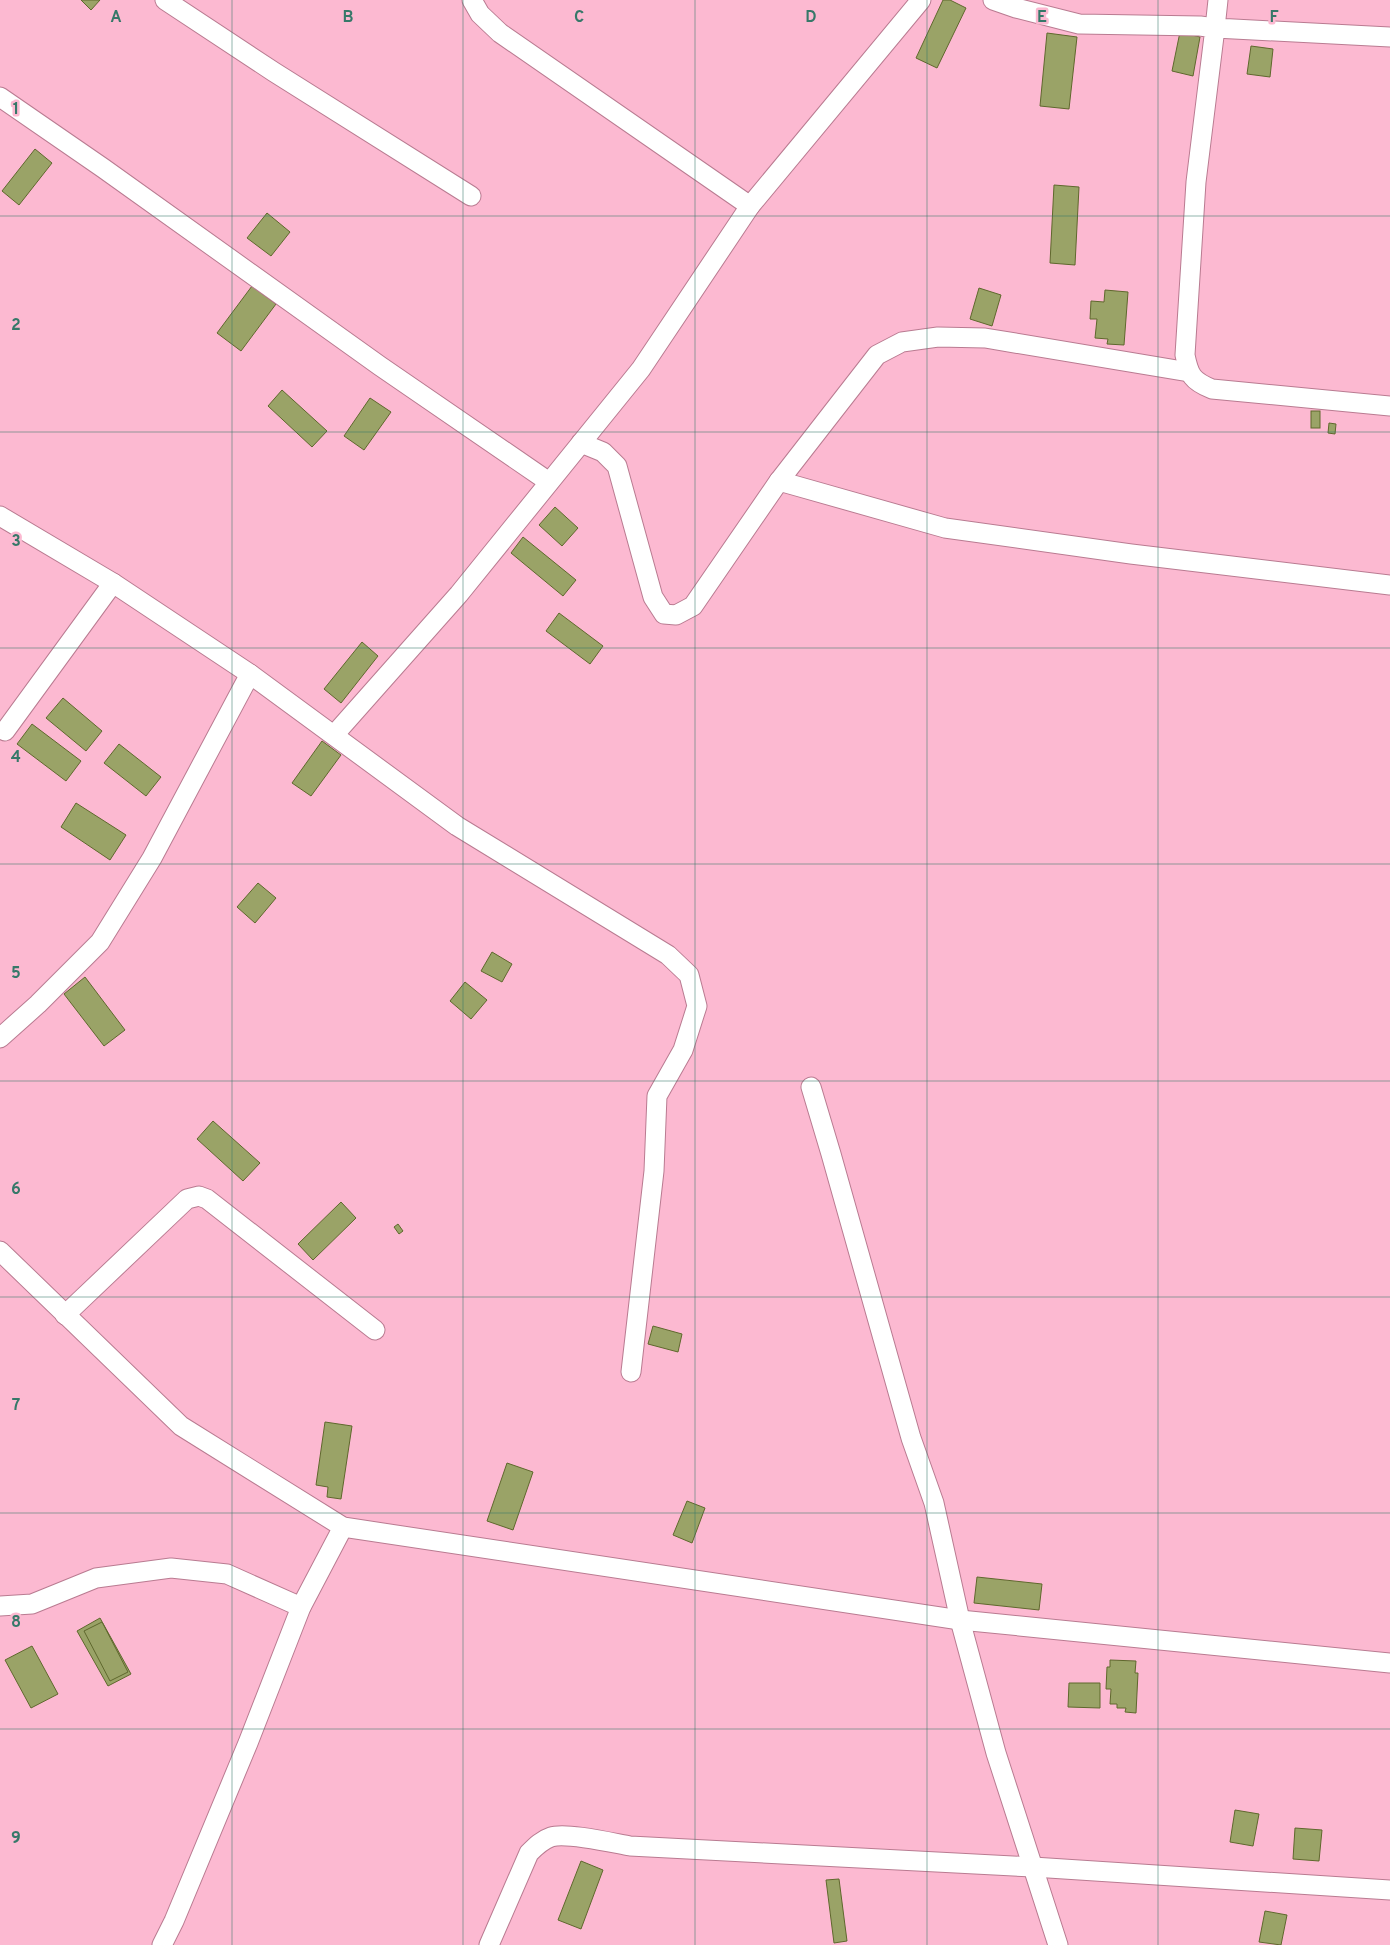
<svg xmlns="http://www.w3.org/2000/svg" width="1390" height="1945" font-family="Overpass,sans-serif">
	<rect width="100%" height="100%" fill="#fcb9d1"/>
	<g fill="#9aa367" stroke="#5f682d">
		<path d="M81,0H100L91,10Z"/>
		<path d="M943,0H950L966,8L937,68L916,58Z"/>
		<path d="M1180,32L1200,37L1193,76L1172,71Z"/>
		<path d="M1047,33L1077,37L1069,109L1040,106Z"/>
		<path d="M1251,46L1273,49L1270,77L1247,74Z"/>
		<path d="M35,149L52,163L19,205L2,191Z"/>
		<path d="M1054,185L1079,187L1075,265L1050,263Z"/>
		<path d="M267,213L290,232L271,256L247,238Z"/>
		<path d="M252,286L276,304L241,351L217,333Z"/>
		<path d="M979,288L1001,295L992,326L970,319Z"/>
		<path d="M1105,290L1128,292L1124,345L1107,344L1108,339L1095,338L1097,319H1090L1091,301L1104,302Z"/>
		<path d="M282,390L327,431L312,447L268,406Z"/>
		<path d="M370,398L391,412L364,450L344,436Z"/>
		<rect x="1311" y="411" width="9" height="17"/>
		<path d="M1329,423L1336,424L1335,434L1328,433Z"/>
		<path d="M555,507L578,528L562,546L539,525Z"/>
		<path d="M523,537L576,580L563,596L511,553Z"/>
		<path d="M559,613L603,646L590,664L546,631Z"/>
		<path d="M362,642L378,656L341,703L324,689Z"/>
		<path d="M63,698L102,731L86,751L46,718Z"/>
		<path d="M32,724L81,761L66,781L17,744Z"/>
		<path d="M322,741L341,755L311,796L292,783Z"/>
		<path d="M119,744L161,777L146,796L104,763Z"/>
		<path d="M76,803L126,835L110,860L61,827Z"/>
		<path d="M258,883L276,898L255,923L237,907Z"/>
		<path d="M492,952L512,964L502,982L481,971Z"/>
		<path d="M85,977L125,1030L104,1046L64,994Z"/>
		<path d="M465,982L487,1000L471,1019L450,1001Z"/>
		<path d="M213,1121L260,1163L243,1181L197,1139Z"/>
		<path d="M341,1202L356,1218L313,1260L298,1244Z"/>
		<path d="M398,1224L403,1231L399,1234L394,1227Z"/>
		<path d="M653,1326L682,1334L678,1352L648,1344Z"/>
		<path d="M325,1422L352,1426L341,1499L327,1497L328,1487L316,1485Z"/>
		<path d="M507,1463L533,1472L513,1530L487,1521Z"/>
		<path d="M687,1501L705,1508L692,1543L673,1535Z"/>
		<path d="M977,1577L1042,1584L1039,1610L974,1603Z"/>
		<path d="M100,1618L131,1674L108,1686L77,1631Z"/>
		<path d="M102,1622L128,1672L110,1681L84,1631Z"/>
		<path d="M32,1646L58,1694L31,1708L5,1660Z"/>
		<path d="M1110,1660L1136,1661L1135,1673H1138L1136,1713L1125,1712L1126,1708H1117V1704H1110L1111,1689H1106L1107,1667H1110Z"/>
		<path d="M1069,1683H1100V1708L1068,1707Z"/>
		<path d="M1235,1810L1259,1814L1253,1846L1230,1842Z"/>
		<path d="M1295,1828L1322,1830L1319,1861L1293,1859Z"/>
		<path d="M581,1861L603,1870L581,1929L558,1920Z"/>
		<path d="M839,1879L847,1941L834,1943L826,1880Z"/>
		<path d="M1265,1911L1287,1915L1281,1945L1259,1942Z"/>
	</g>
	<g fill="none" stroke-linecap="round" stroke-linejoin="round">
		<g stroke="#b97b91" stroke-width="21">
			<g id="street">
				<path d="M165,0L274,72L471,196"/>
				<path d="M472,0L480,14L500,33L750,206"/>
				<path d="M993,0L1016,8L1079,24L1200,26L1215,28L1196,182L1185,355C1189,375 1192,381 1212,389L1390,406"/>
				<path d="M1218,0L1215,28L1390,37"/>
				<path d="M0,97L103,168L380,366L549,482"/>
				<path d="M581,443L603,452L617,466L653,597L664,614L676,615L693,606L779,481L945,528L1131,554L1390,585"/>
				<path d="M779,481L877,355L902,342L938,337L985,338L1189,372"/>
				<path d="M0,516L113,583L250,674L457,826L668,955L689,975L697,1006L683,1050L657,1096L654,1171L631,1372"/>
				<path d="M5,731L113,583"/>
				<path d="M334,735L459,594L641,369L750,206L921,0"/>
				<path d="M0,1038L38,1004L100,942L152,858L250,674"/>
				<path d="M811,1087L831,1154L911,1438L934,1503L960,1620L996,1753L1058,1945"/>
				<path d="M0,1251L181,1426L343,1527L960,1620L1390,1663"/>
				<path d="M65,1315L187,1199L199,1196L207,1199L375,1330"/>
				<path d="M0,1606L32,1604L96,1578L171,1568L227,1574L301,1607"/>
				<path d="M162,1945L174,1921L248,1743L301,1607L343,1527"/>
				<path d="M489,1945L529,1853C536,1846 542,1840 551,1837C566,1832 613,1843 630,1846L1033,1867L1390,1890"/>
			</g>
		</g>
		<use href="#street" stroke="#fff" stroke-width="19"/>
	</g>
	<path fill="none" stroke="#367869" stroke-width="1" stroke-opacity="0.55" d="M232,0V1945M463,0V1945M695,0V1945M927,0V1945M1158,0V1945M0,216H1390M0,432H1390M0,648H1390M0,864H1390M0,1081H1390M0,1297H1390M0,1513H1390M0,1729H1390"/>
	<g font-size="16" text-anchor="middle" font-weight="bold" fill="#367869" stroke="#fcb9d1" stroke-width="5" stroke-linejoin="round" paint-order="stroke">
		<text x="116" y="22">A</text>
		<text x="348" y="22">B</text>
		<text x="579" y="22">C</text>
		<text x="811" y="22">D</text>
		<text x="1042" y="22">E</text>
		<text x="1274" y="22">F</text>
		<text x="16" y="114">1</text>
		<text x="16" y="330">2</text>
		<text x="16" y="546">3</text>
		<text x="16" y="762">4</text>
		<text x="16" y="978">5</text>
		<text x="16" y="1194">6</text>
		<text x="16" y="1410">7</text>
		<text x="16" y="1627">8</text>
		<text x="16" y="1843">9</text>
	</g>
</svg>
